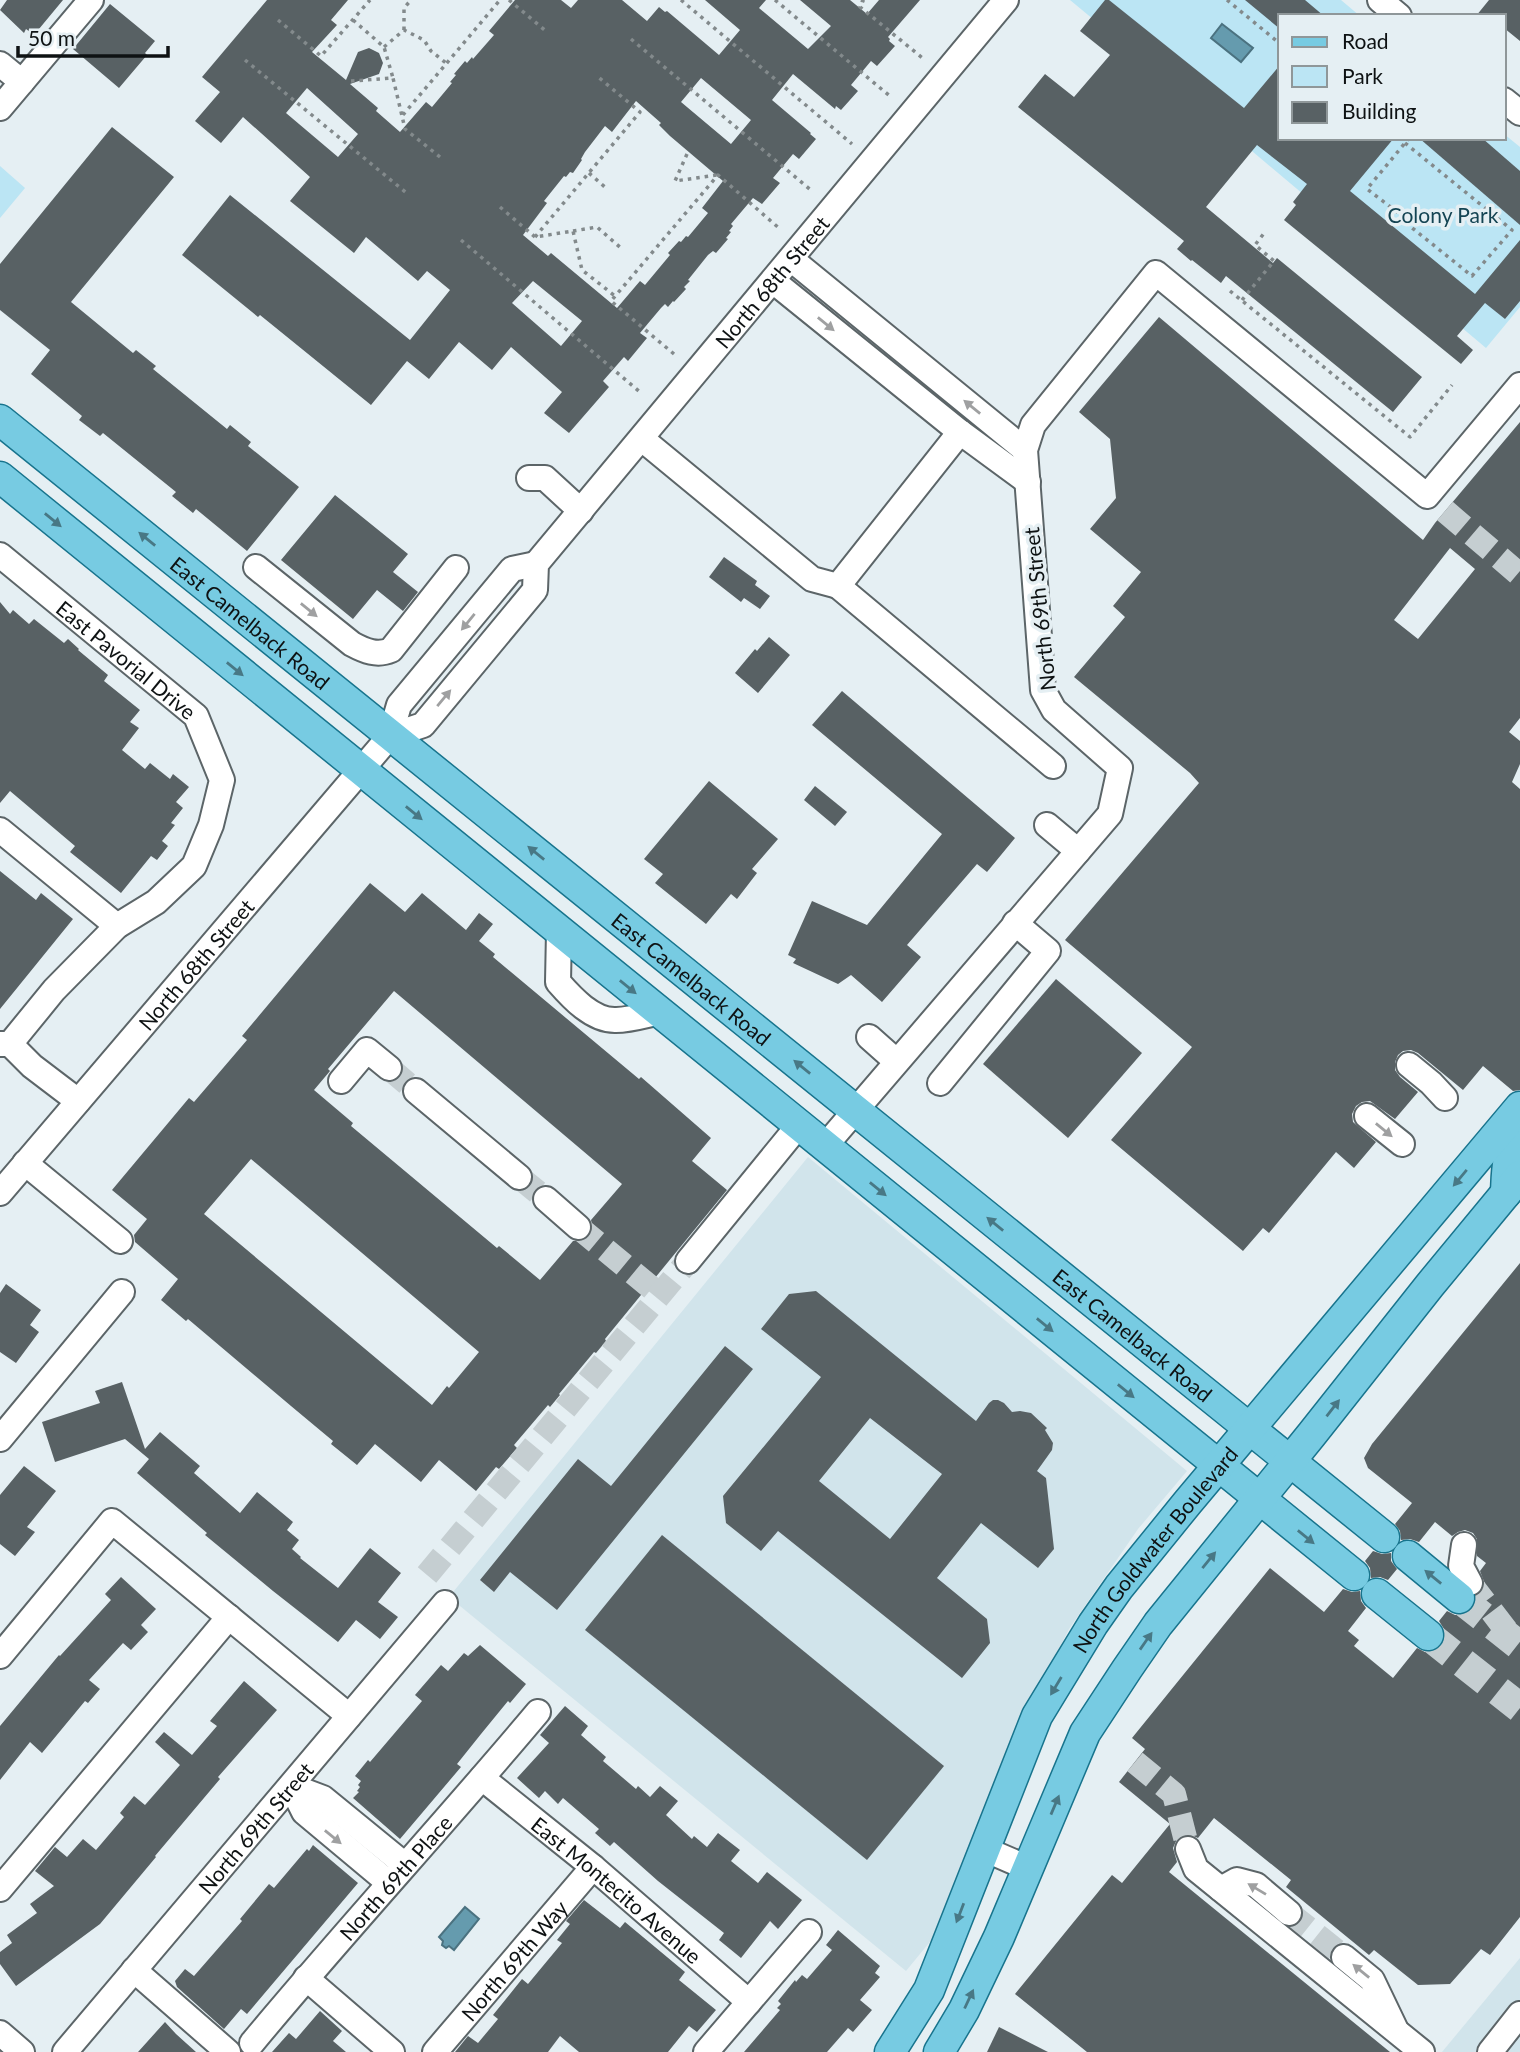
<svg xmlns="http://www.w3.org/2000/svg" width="1520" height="2052" font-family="Lato,sans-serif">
	<rect width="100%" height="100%" fill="#e5eff3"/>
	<g fill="#d1e4eb">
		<path d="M808,1157L1187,1471L1138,1529L1069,1629L999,1768L938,1932L906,1971L449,1597Z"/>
		<path d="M1520,1958V2052H1442Z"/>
	</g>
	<g fill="#bbe5f4">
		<path d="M1070,0H1341L1360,16H1280V138H1504V134L1520,147V307L1486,348L1246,146Z"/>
		<path d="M0,166L25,188L0,218Z"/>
	</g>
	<g fill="#659bae" stroke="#4b7280" stroke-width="2">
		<path d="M1222,24L1253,48L1241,62L1211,38Z"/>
		<path d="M465,1907L479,1919L454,1950L449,1946L446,1948L442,1945L443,1941L439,1937Z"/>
	</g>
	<g fill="#586164" fill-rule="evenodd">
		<path d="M7,0H63L34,35L26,29L24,33L0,10Z"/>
		<path d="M267,0H348L331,20L337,25L312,52L346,80L358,52L369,48L379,53L383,63L379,74L350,84L378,108L376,111L400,132L426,102L432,107L452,83L450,82L456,75L454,74L465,61L467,63L472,57L473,59L494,35L489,31L515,0H561L571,8L578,0H622L647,21L659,7L665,12L667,11L719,55L740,30L705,0H766L759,8L808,49L831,26L800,0H850L867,14L879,0H920L888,37L890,39L889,41L895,46L877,66L871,61L851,85L858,91L841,110L836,106L835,109L793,74L772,100L811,133L810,134L816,139L799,159L793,154L773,178L780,183L762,204L753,198L731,224L733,226L729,231L731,232L726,238L728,239L716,253L713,251L708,255L688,280L690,281L684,287L686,289L674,302L673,301L668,307L665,304L661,308L640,333L647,338L628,361L624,357L603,381L609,387L569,433L544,413L562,392L511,347L492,370L459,342L429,379L407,361L371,405L260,315L258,317L182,255L230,195L410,340L450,290L427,271L418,281L366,237L354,253L290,201L310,177L243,117L221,143L195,121L220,92L202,77ZM701,78L751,120L731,144L681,102ZM307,88L358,134L338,157L286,113ZM636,101L661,123L659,125L670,136L723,181L702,208L708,213L688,237L686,236L681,242L679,241L668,253L670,255L645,285L640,281L617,308L551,253L548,256L523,235L547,203L544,201L564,176L566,177L570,172L573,173L582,160L581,159L585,152L605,126L612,132ZM533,281L582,321L561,346L512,303Z"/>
		<path d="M1105,0H1109L1244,108L1280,65V138H1394L1350,191L1475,294L1520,240V301L1505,319L1485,303L1457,336L1473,350L1461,364L1284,220L1296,205L1293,202L1307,184L1257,145L1206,207L1273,263L1277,258L1422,377L1393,412L1226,276L1221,283L1192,260L1191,261L1177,249L1184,241L1018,107L1045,74L1074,97L1110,55L1080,31Z"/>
		<path d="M1245,0H1305L1324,16H1280V29Z"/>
		<path d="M1489,0H1520V41L1504,28V16H1476Z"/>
		<path d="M110,4L155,41L145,53L147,55L119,88L73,49Z"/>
		<path d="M112,127L174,177L71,302L133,353L136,350L156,366L153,369L227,429L230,425L251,442L248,446L299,487L247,551L196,509L193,513L172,496L176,492L103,433L100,436L79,420L82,416L31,374L50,350L0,310V264Z"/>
		<path d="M1419,138H1482L1520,171V225Z"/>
		<path d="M1159,317L1423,540L1435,523L1520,422V718L1509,732L1520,741V764L1512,782L1520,789V1090L1513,1091L1483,1066L1463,1090L1418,1053L1411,1050L1403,1051L1398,1055L1395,1062V1070L1400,1077L1418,1092L1395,1119L1370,1101L1362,1102L1356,1106L1352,1114L1353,1122L1376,1142L1354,1168L1336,1152L1269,1233L1263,1228L1243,1251L1111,1140L1192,1047L1065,940L1199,783L1190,773L1074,677L1125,617L1113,606L1141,572L1090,529L1116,498L1110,439L1079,412ZM1450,548L1475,569L1418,639L1394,620Z"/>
		<path d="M335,495L408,554L393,572L418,592L403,611L377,590L353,619L281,560Z"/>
		<path d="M724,557L757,581L755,585L770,596L760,609L744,598L741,602L709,577Z"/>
		<path d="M0,602L10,614L13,610L29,624L34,619L64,643L68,639L79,649L78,650L108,675L104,681L140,710L130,722L139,728L122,750L145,769L150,763L170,779L173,774L189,787L176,802L183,808L171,823L175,825L162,841L168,846L157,860L151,856L121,893L70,852L75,846L10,791L0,803Z"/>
		<path d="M769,637L790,655L758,693L735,673L755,649L757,651Z"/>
		<path d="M842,691L1015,838L987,872L977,864L907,945L921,957L882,1002L851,975L838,984L793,963L796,959L788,955L812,901L867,925L942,834L812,725Z"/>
		<path d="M709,781L778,839L752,869L757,873L737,899L731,894L706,924L655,883L663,874L644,859Z"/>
		<path d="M815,786L847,812L835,826L804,800Z"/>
		<path d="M0,871L36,900L41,893L73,919L0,1009Z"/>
		<path d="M370,883L405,912L422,893L466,930L479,913L493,924L479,941L495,954L493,957L639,1079L641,1077L711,1138L692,1161L727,1190L605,1339L606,1341L596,1353L594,1352L559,1394L560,1395L550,1407L548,1405L514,1445L517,1448L499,1469L496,1467L476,1491L439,1460L421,1482L375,1444L357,1465L331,1444L333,1441L291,1406L188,1319L186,1321L161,1300L178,1279L135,1242L134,1235L147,1219L112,1190L189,1098L194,1102L247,1040L242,1036ZM394,991L622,1184L591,1220L593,1229L590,1236L582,1241H573L540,1280L499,1246L497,1248L351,1126L353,1123L314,1090L330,1071L328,1069ZM251,1159L479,1352L449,1388L447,1386L432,1405L204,1214Z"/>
		<path d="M1056,979L1142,1053L1068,1138L983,1064Z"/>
		<path d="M1520,1263V1917L1490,1955L1481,1949L1450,1984L1418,1985L1374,1950L1369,1955L1286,1887L1291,1880L1214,1818L1198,1838L1189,1834L1183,1835L1177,1839L1173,1848L1177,1862L1169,1872L1390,2052H1087L1015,1994L1112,1875L1122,1883L1170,1824L1119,1782L1145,1749L1132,1738L1270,1568L1324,1612L1343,1589L1352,1592L1360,1591L1361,1601L1366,1608L1348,1631L1359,1640L1354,1646L1393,1678L1417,1648L1425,1652L1434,1651L1442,1645L1445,1637L1444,1629L1439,1621L1447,1611L1455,1615H1464L1473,1609L1476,1596L1482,1591L1485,1584L1480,1571L1486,1563L1477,1556V1539L1473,1533L1465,1530L1458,1532L1452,1536L1435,1522L1419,1542L1410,1539L1401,1540L1400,1531L1395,1524L1412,1503L1368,1468L1364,1458L1372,1444Z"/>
		<path d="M6,1284L41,1310L30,1325L39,1332L16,1363L0,1352V1293Z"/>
		<path d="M816,1291L976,1421L989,1403L993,1400H998L1004,1403L1012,1412L1020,1411L1031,1413L1047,1428L1045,1430L1053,1443L1052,1450L1037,1471L1046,1478L1054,1549L1038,1568L981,1523L937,1578L987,1619L990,1643L962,1678L778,1531L761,1551L726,1523L723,1496L821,1377L761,1329L789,1294ZM870,1418L942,1474L890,1539L819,1481Z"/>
		<path d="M725,1346L753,1369L557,1610L510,1572L494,1592L480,1580L578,1459L611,1486Z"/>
		<path d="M122,1382L145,1449L160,1432L200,1466L194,1473L240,1513L257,1492L293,1522L287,1530L299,1540L292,1549L301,1557L300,1558L338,1588L370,1548L401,1573L378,1602L398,1617L380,1639L356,1620L338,1642L273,1591L205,1535L207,1533L137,1473L149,1459L125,1439L55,1462L42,1422L100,1403L95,1391Z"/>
		<path d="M24,1466L56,1491L27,1527L35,1532L15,1556L0,1544V1495Z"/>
		<path d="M662,1535L944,1766L867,1860L585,1630Z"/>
		<path d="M1373,1551L1382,1554L1391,1553V1561L1397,1569L1388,1580L1380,1577L1371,1578L1370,1568L1365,1561Z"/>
		<path d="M121,1577L156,1609L141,1625L148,1632L131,1650L123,1643L89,1680L100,1689L88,1703L85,1701L42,1753L30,1742L0,1780V1726L59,1655L60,1656L111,1600L105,1594Z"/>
		<path d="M480,1645L526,1684L510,1703L508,1701L481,1734L457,1764L461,1767L400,1839L353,1798L359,1792L357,1791L360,1787L358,1785L361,1781L355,1776L368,1760L370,1762L422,1701L415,1695L441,1665L448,1671L464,1653L468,1656Z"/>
		<path d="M244,1681L277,1710L218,1777L220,1779L155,1856L156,1857L100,1924L16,1986L0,1964V1952L12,1943L7,1935L37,1913L30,1904L54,1886L35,1871L55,1847L67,1857L83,1839L96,1850L124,1817L120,1813L134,1796L145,1805L180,1765L155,1742L164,1732L192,1755L217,1726L210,1721Z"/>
		<path d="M565,1706L588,1726L581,1735L606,1757L603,1761L636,1789L638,1786L650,1797L660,1786L678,1801L666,1815L692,1839L694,1836L707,1847L718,1833L740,1850L731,1861L758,1883L767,1872L802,1900L778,1929L770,1921L741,1958L719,1940L724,1933L658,1881L614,1842L610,1846L595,1833L599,1829L563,1798L558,1804L545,1791L539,1798L517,1778L549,1743L540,1735Z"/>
		<path d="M313,1845L358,1883L247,2014L241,2009L224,2029L177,1987L175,1981L185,1969L194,1976L242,1921L240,1919L269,1884L274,1888L307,1849L309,1851Z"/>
		<path d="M584,1900L620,1928L625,1922L685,1972L679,1980L716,2010L697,2032L689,2026L668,2052H579L560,2036L548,2052H455L468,2036L478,2043L498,2019L493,2015L522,1979L528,1984L562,1943L557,1940L570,1924L566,1921Z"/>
		<path d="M838,1930L880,1966L875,1973L880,1977L860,2000L872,2010L853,2032L848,2028L827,2052H744L780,2010L777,2008L781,2004L778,2001L795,1980L796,1982L802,1975L807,1979L832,1950L826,1945Z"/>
		<path d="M320,2011L342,2031L333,2041L346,2052H272L289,2033L296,2039Z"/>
		<path d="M165,2022L176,2034L196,2052H138Z"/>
		<path d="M999,2027L1048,2052H987Z"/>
	</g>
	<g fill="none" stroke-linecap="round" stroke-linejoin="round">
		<g stroke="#c5ced1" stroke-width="24" stroke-dasharray="24 12" stroke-linecap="butt">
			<path d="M1445,511L1520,575"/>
			<path d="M389,1068L416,1091"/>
			<path d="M519,1177L546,1199"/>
			<path d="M578,1227L660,1295"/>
			<path d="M427,1575L688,1261"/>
			<path d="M1470,1583L1516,1643"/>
			<path d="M1135,1762L1174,1794L1188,1849"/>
			<path d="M1289,1913L1344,1957"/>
		</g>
		<g stroke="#c5ced1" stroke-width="30" stroke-dasharray="30 15" stroke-linecap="butt">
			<path d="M1459,1598L1520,1646"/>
			<path d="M1428,1635L1520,1708"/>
		</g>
		<g stroke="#5c6568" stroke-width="28">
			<g id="minor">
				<path d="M1380,0L1399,16"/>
				<path d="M0,64L22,82"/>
				<path d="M1504,100L1520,113"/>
				<path d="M0,108L91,0"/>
				<path d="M791,259L1025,450"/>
				<path d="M773,281L960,432L1028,482"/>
				<path d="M642,439L812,579L838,586L960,432"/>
				<path d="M529,478H545L581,511"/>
				<path id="s1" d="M0,555L196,716L222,780L211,825L194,866L156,902L117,926L54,990L10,1044H0"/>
				<path d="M256,567L352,644C365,651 377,656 391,650L456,568"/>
				<path d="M838,586L1053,766"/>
				<path id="s2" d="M390,736L423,725L535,590L536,564L1006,0"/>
				<path d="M1047,825L1078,851"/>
				<path d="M0,830L117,926"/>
				<path d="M559,931L558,982C572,998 593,1021 616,1020C630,1020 646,1015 660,1012"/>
				<path d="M869,1037L896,1061"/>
				<path d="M10,1044L32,1066L78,1101"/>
				<path d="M1409,1065L1431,1083L1445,1098"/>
				<path d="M341,1081L367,1050L389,1068"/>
				<path d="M940,1083L1048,951L1015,923"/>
				<path d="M416,1091L519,1177"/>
				<path d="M1367,1116L1402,1144"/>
				<path d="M825,1146L1110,814L1120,768L1054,710L1043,690L1025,450L1033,425L1156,273L1427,496L1520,385"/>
				<path d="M25,1163L120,1241"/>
				<path id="s3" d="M0,1193L390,736L399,705L512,569L536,564"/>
				<path d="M546,1199L578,1227"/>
				<path d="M688,1261L799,1125"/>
				<path d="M0,1439L122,1292"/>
				<path d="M1464,1545L1461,1566L1470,1583"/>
				<path d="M0,1656L112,1521L349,1716"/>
				<path id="s4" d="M482,1778L593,1867L749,2002"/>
				<path d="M291,1786L304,1812L389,1883"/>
				<path d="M291,1786L323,1798L405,1865"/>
				<path d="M984,1849L1028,1868"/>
				<path d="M1188,1849L1196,1869L1422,2052"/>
				<path d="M0,1889L229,1617"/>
				<path d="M1221,1889L1237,1880L1256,1885L1289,1913"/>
				<path d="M1344,1957L1372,1980L1395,2028"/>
				<path d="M134,1970L228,2052"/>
				<path d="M306,1978L392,2052"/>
				<path d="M0,2033L22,2052"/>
				<path id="s5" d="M252,2043C345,1931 444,1824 538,1712"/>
				<path id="s6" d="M65,2052L445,1603"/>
				<path id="s7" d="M435,2052L593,1867"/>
				<path d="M706,2052L809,1932"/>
				<path d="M1490,2052L1520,2014"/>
			</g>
		</g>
		<g stroke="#18748d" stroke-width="33">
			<g id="major">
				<path id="s8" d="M0,420L1384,1537"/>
				<path d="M0,477L1354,1575"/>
				<path d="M1506,1193C1507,1172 1506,1154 1520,1137"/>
				<path d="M1408,1556L1459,1598"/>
				<path d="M1377,1594L1428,1635"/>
				<path id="s9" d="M890,2052L929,1990L1037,1716L1093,1624L1119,1587L1188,1502L1520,1107"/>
				<path d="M939,2052L964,2010L999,1937L1085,1733L1127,1669L1158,1624L1312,1434L1430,1285L1520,1176"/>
			</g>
		</g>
		<g stroke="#838a8c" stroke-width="3.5" stroke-dasharray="3.5 5" stroke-linecap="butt">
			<path d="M509,0L547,32"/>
			<path d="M681,0L852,144"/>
			<path d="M775,0L891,97"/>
			<path d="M861,0L863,1L860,7L925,60"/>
			<path d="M1227,0L1278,42"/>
			<path d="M278,20L321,56L370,0"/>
			<path d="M353,20L384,47L393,78"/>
			<path d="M404,30V8L411,0"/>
			<path d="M631,39L812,191"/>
			<path d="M384,47L404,30L424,40L431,51L446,63"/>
			<path d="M245,60L409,195"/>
			<path d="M351,81L393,78L402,116"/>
			<path d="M1405,143L1512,230L1472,276L1406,223L1405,218L1367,189L1405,143L1409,138"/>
			<path d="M687,154L675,181L717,175"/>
			<path d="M440,157L405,129L402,116L500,0"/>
			<path d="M589,173L606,188"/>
			<path d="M500,207L535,237L573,231L582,270L615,296"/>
			<path d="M573,231L597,227L622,249"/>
			<path d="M535,237L640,112L597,76"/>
			<path d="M461,240L640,392"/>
			<path d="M1230,291L1410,437L1452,385"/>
			<path d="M1242,300L1274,261L1255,245L1265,232"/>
			<path d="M674,354L611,301L718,175L780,229"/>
		</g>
		<use href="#minor" stroke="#fff" stroke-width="24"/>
		<use href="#major" stroke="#77cbe2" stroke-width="30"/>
	</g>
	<defs><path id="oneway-solid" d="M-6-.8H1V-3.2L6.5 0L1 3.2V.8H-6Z" transform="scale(1.75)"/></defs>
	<g fill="#9fa0a1">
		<use href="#oneway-solid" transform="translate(826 324) rotate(39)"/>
		<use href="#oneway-solid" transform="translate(972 407) rotate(-141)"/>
		<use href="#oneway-solid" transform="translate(309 610) rotate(39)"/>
		<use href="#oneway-solid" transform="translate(468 622) rotate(129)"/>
		<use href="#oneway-solid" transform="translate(444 698) rotate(-50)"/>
		<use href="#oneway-solid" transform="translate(1384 1130) rotate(39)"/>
		<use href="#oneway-solid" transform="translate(333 1837) rotate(39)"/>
		<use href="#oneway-solid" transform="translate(1257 1889) rotate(-149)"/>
		<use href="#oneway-solid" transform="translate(1361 1971) rotate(-141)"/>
	</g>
	<g fill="#487885">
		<use href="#oneway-solid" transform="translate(53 520) rotate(39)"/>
		<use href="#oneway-solid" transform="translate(147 539) rotate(-141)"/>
		<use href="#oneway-solid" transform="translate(235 669) rotate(39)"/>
		<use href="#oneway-solid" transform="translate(414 813) rotate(39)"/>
		<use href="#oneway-solid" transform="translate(536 853) rotate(-141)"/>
		<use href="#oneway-solid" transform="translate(628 987) rotate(39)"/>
		<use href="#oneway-solid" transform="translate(802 1067) rotate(-141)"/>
		<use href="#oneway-solid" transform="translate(1460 1178) rotate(130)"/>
		<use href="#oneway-solid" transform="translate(878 1189) rotate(39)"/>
		<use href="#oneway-solid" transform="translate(995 1224) rotate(-141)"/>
		<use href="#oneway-solid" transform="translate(1045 1325) rotate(39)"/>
		<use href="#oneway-solid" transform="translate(1126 1391) rotate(39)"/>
		<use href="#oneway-solid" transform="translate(1333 1408) rotate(-52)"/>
		<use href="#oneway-solid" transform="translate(1306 1537) rotate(39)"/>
		<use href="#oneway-solid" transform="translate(1209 1560) rotate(-51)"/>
		<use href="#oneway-solid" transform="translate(1433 1577) rotate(-141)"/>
		<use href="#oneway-solid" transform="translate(1146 1641) rotate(-55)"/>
		<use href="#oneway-solid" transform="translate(1056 1686) rotate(121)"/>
		<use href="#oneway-solid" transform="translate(1055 1805) rotate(-67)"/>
		<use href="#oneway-solid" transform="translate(960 1913) rotate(111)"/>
		<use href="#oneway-solid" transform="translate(969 1999) rotate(-65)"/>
	</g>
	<g text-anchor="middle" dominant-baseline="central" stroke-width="7" stroke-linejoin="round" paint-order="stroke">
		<g font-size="21" fill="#144453" stroke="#e5eff3">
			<text x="1443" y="214">Colony Park</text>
		</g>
		<g font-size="21" fill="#0e1213" stroke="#e5eff3">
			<text stroke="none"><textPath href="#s2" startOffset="604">North 68th Street</textPath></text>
			<text transform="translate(1039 609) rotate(-96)">North 69th Street</text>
			<text stroke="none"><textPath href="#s8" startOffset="322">East Camelback Road</textPath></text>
			<text stroke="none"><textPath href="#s1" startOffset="164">East Pavorial Drive</textPath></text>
			<text stroke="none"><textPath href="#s3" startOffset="301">North 68th Street</textPath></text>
			<text stroke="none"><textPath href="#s8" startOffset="889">East Camelback Road</textPath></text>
			<text stroke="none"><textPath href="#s8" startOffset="1456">East Camelback Road</textPath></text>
			<text stroke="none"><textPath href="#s9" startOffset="572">North Goldwater Boulevard</textPath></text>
			<text stroke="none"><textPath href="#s6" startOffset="294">North 69th Street</textPath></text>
			<text stroke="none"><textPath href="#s5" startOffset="219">North 69th Place</textPath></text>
			<text stroke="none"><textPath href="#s4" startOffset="175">East Montecito Avenue</textPath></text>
			<text stroke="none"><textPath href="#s7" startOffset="121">North 69th Way</textPath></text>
		</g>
	</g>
	<rect x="1278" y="14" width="228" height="126" fill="#e5eff3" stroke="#8f9799" stroke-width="2"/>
	<rect x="1292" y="37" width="35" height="10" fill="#77cbe2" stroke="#8f9799" stroke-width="2"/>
	<text x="1342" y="49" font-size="21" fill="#0e1213">Road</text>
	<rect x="1292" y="66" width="35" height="21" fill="#bbe5f4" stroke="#8f9799" stroke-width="2"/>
	<text x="1342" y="84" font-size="21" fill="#0e1213">Park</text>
	<rect x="1292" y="102" width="35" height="21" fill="#586164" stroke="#8f9799" stroke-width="2"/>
	<text x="1342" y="119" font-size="21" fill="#0e1213">Building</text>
	<path d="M18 46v10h150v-10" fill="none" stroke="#0e1213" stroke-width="3.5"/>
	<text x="28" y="46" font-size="21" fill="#0e1213" stroke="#e5eff3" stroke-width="5" paint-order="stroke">50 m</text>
</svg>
